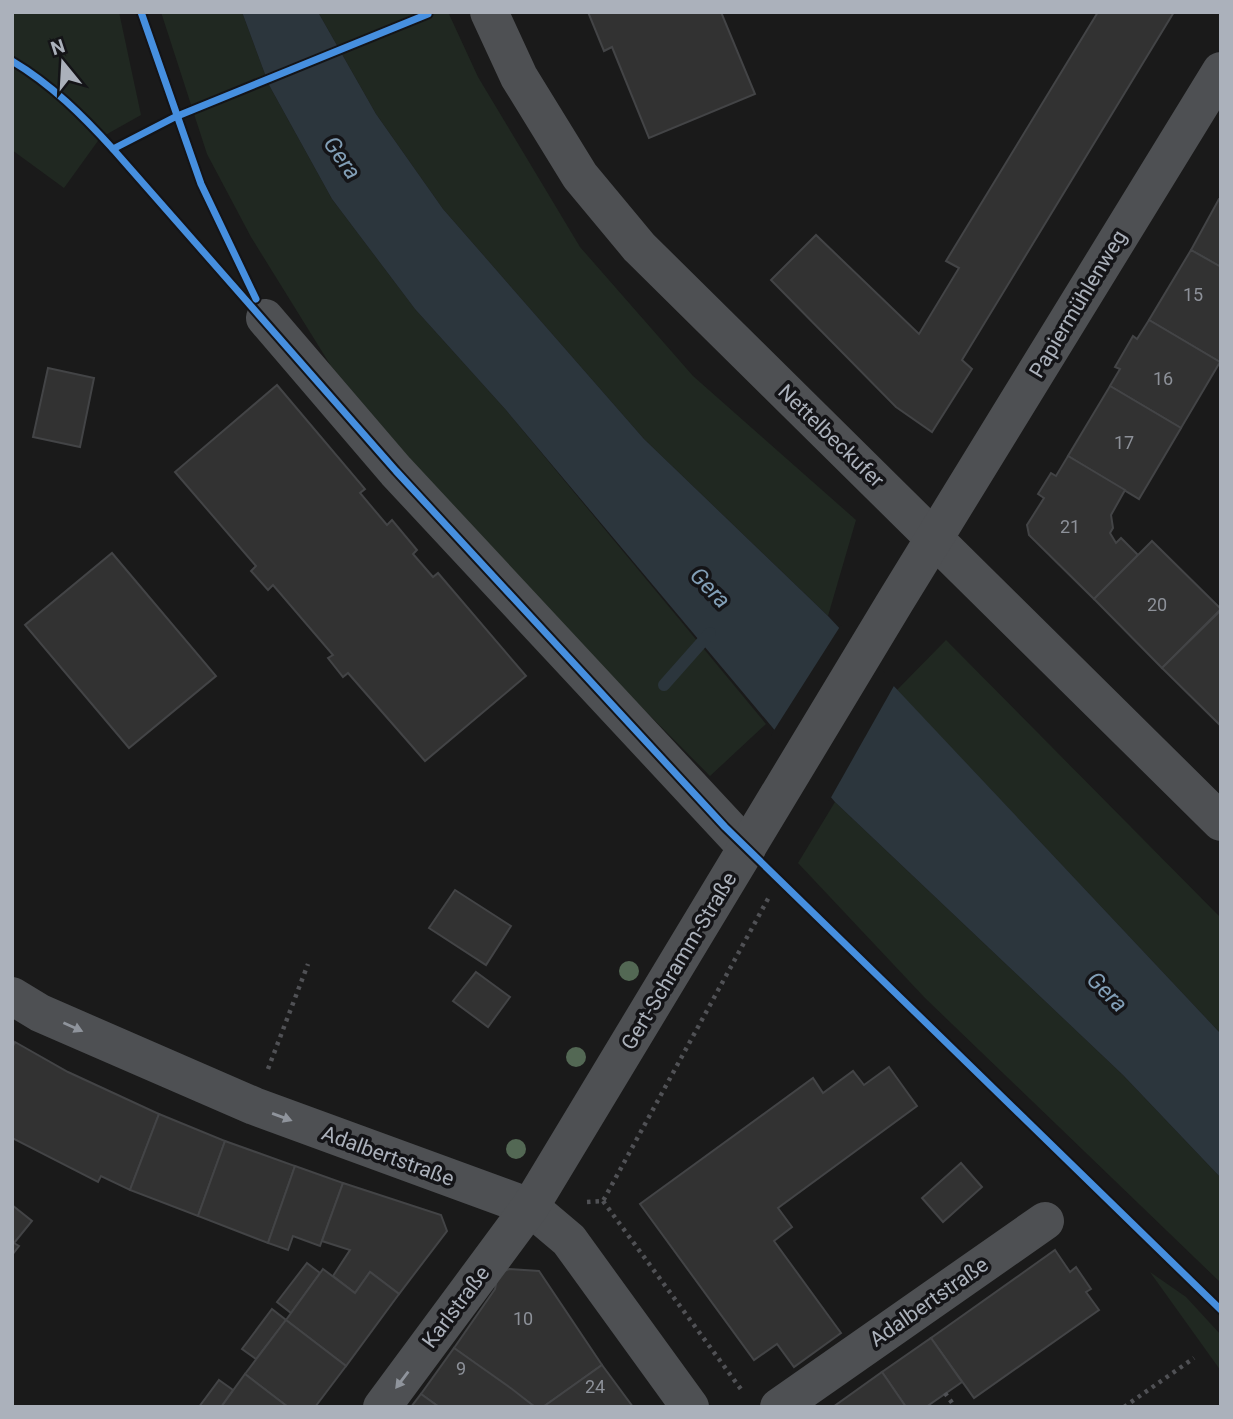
<svg xmlns="http://www.w3.org/2000/svg" width="1233" height="1419" font-family="Roboto,sans-serif">
	<rect width="100%" height="100%" fill="#1a1a1a"/>
	<g fill="#202821">
		<path d="M12,12H119L141,115L100,138L64,188L12,150Z"/>
		<path d="M161,12H242L269,85L332,199L415,309L506,410L766,724L710,776L501,566L331,366L251,237L207,154Z"/>
		<path d="M318,12H448L478,77L580,247L693,376L856,520L828,616L644,439L443,209L376,114Z"/>
		<path d="M946,640L1221,918V1034L897,690Z"/>
		<path d="M835,802L1123,1075L1221,1178V1283L925,998L798,863Z"/>
		<path d="M1150,1272L1186,1297L1221,1335V1371Z"/>
	</g>
	<path fill="#2c363d" d="M242,12H318L376,114L443,209L644,439L828,616L1221,1034V1178L1123,1075L835,802L506,410L415,309L332,199L269,85Z"/>
	<path fill="#1a1a1a" d="M841,625L895,684L829,801L771,735Z"/>
	<g fill="none" stroke-linecap="round" stroke-linejoin="round">
		<path stroke="#2c363d" stroke-width="12" d="M664,685L710,633"/>
	</g>
	<g fill="#323232" stroke="#434446" stroke-width="2">
		<path d="M588,12H721L755,94L649,138L612,47L604,51Z"/>
		<path d="M1098,12H1174L962,360L972,369L932,432L896,407L771,280L816,235L919,334L959,268L946,261Z"/>
		<path d="M1219,199H1221V267L1191,250Z"/>
		<path d="M1191,250L1221,267L1220,362L1149,320Z"/>
		<path d="M1149,320L1220,362L1181,428L1110,386L1120,369L1115,367L1133,336L1137,339Z"/>
		<path d="M48,368L94,378L80,447L33,437Z"/>
		<path d="M277,385L365,489L360,493L387,525L392,520L417,550L413,554L433,577L438,573L526,676L425,761L348,673L343,677L328,658L333,655L273,585L268,590L251,571L256,566L175,472Z"/>
		<path d="M1110,386L1181,428L1139,499L1068,456Z"/>
		<path d="M1068,456L1125,490L1111,515L1113,528L1110,533L1116,543L1121,538L1138,555L1094,599L1029,535L1027,525L1044,498L1038,494L1051,473L1056,476Z"/>
		<path d="M1152,541L1221,609L1162,668L1094,599Z"/>
		<path d="M112,553L216,676L129,748L25,625Z"/>
		<path d="M1221,610V726L1162,668Z"/>
		<path d="M455,890L511,926L486,965L429,928Z"/>
		<path d="M476,972L510,997L488,1027L453,1001Z"/>
		<path d="M15,1042L68,1072L159,1114L130,1190L101,1176L98,1182L12,1138V1048Z"/>
		<path d="M889,1067L917,1106L778,1208L792,1227L774,1241L841,1333L794,1367L777,1344L754,1360L640,1204L813,1078L823,1093L853,1071L864,1085Z"/>
		<path d="M159,1114L225,1141L198,1216L130,1190Z"/>
		<path d="M225,1141L295,1166L268,1243L198,1216Z"/>
		<path d="M961,1163L982,1187L943,1222L922,1198Z"/>
		<path d="M295,1166L343,1183L320,1246L293,1236L288,1250L268,1243Z"/>
		<path d="M343,1183L441,1215L447,1231L399,1294L370,1272L355,1293L333,1276L350,1250L322,1241Z"/>
		<path d="M12,1205L32,1221L14,1243L19,1246L12,1255Z"/>
		<path d="M1055,1250L1070,1272L1076,1267L1091,1289L1086,1292L1099,1310L974,1398L931,1338Z"/>
		<path d="M307,1263L320,1273L291,1313L277,1302Z"/>
		<path d="M323,1269L355,1293L370,1272L399,1294L346,1366L286,1320Z"/>
		<path d="M509,1269L539,1271L602,1365L543,1407H535L454,1348L495,1289L498,1274Z"/>
		<path d="M272,1309L286,1320L256,1359L242,1349Z"/>
		<path d="M286,1320L346,1366L315,1407H288L245,1374Z"/>
		<path d="M931,1338L962,1382L926,1407H906L882,1372Z"/>
		<path d="M454,1348L512,1389L535,1407H439L421,1394Z"/>
		<path d="M602,1365L633,1407H543Z"/>
		<path d="M882,1372L906,1407H833Z"/>
		<path d="M245,1374L288,1407H221Z"/>
		<path d="M219,1380L233,1390L221,1407H199Z"/>
		<path d="M421,1394L439,1407H411Z"/>
	</g>
	<g fill="none" stroke-linecap="round" stroke-linejoin="round">
		<g stroke="#505155" stroke-width="4.5" stroke-dasharray="3.5 5" stroke-linecap="butt">
			<path d="M268,1069L308,964"/>
			<path d="M603,1201L743,1392"/>
			<path d="M587,1202L603,1201L769,897"/>
			<path d="M945,1393L955,1407"/>
			<path d="M1124,1407L1194,1358"/>
		</g>
		<g stroke="#4e5053" stroke-width="38">
			<path d="M489,12L519,77L580,176L639,247L1221,822"/>
			<path d="M265,318L396,471L747,848"/>
			<path d="M12,996L40,1013L254,1106L530,1207L569,1240L690,1407"/>
			<path d="M382,1407L530,1207L895,602L1221,71"/>
			<path d="M779,1407L1045,1221"/>
		</g>
		<g stroke="#141417" stroke-width="11">
			<g id="cycleway">
				<path d="M141,12L201,184L256,299"/>
				<path d="M12,61C51,84 83,116 113,149L396,471L725,827L1221,1310"/>
				<path d="M113,149L175,117L428,14"/>
			</g>
		</g>
		<use href="#cycleway" stroke="#468fdf" stroke-width="7"/>
	</g>
	<g fill="#536854">
		<circle cx="629" cy="971" r="10"/>
		<circle cx="576" cy="1057" r="10"/>
		<circle cx="516" cy="1149" r="10"/>
	</g>
	<defs><path id="oneway-solid" d="M-6-.8H1V-3.2L6.5 0L1 3.2V.8H-6Z" transform="scale(1.75)"/></defs>
	<g fill="#8f949c">
		<use href="#oneway-solid" transform="translate(73 1027) rotate(24)"/>
		<use href="#oneway-solid" transform="translate(282 1117) rotate(20)"/>
		<use href="#oneway-solid" transform="translate(402 1380) rotate(127)"/>
	</g>
	<g text-anchor="middle" dominant-baseline="central" stroke-width="7" stroke-linejoin="round" paint-order="stroke">
		<g font-size="18" fill="#8d9199">
			<text x="1193" y="294">15</text>
			<text x="1163" y="378">16</text>
			<text x="1124" y="442">17</text>
			<text x="1070" y="526">21</text>
			<text x="1157" y="604">20</text>
			<text x="523" y="1318">10</text>
			<text x="461" y="1368">9</text>
			<text x="595" y="1386">24</text>
		</g>
		<g font-size="21" fill="#abb1bb" stroke="#141417">
			<text transform="translate(1078 304) rotate(-59)">Papiermühlenweg</text>
			<text transform="translate(831 436) rotate(44)">Nettelbeckufer</text>
			<text transform="translate(679 961) rotate(-59)">Gert-Schramm-Straße</text>
			<text transform="translate(388 1156) rotate(20)">Adalbertstraße</text>
			<text transform="translate(929 1302) rotate(-35)">Adalbertstraße</text>
			<text transform="translate(456 1307) rotate(-53)">Karlstraße</text>
		</g>
		<g font-size="23" font-style="italic" fill="#829fb7" stroke="#141417">
			<text transform="translate(342 158) rotate(55)">Gera</text>
			<text transform="translate(710 588) rotate(46)">Gera</text>
			<text transform="translate(1107 992) rotate(45)">Gera</text>
		</g>
	</g>
	<rect width="1233" height="1419" fill="none" stroke="#abb1bb" stroke-width="28"/>
	<g transform="translate(63 63) rotate(342)" stroke="#141417" stroke-width="5" paint-order="stroke">
	<path d="M0-5L12 26L0 18L-12 26Z" fill="#abb1bb"/>
	<text y="-10" font-size="19" font-weight="bold" text-anchor="middle" fill="#abb1bb">N</text>
	</g>
</svg>
